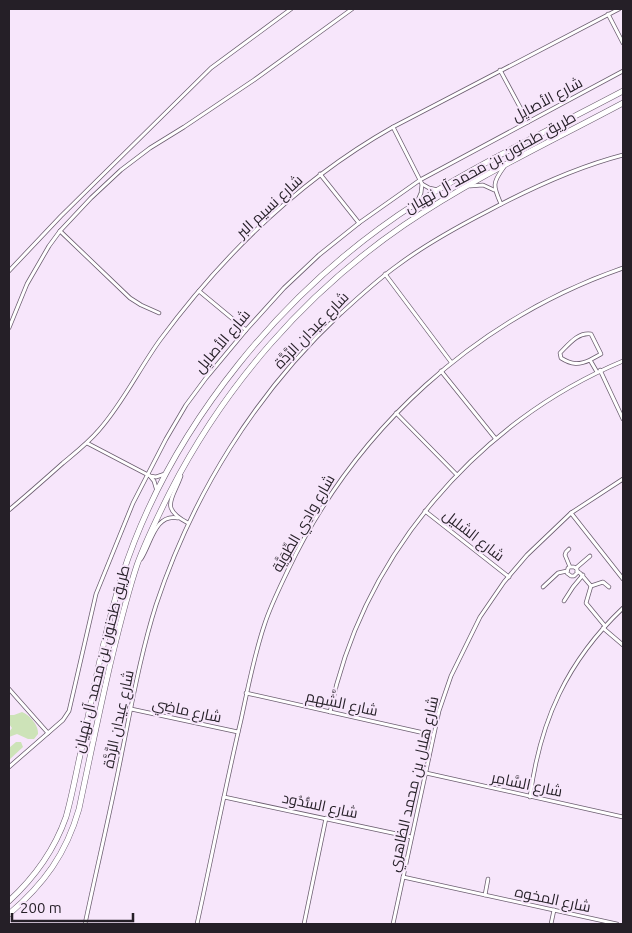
<svg xmlns="http://www.w3.org/2000/svg" width="632" height="933" font-family="Ubuntu,Cairo,sans-serif">
	<rect width="100%" height="100%" fill="#f7e6fb"/>
	<g fill="#cde3b8">
		<path d="M22,712C30,715 39,726 38,734L34,739H28L17,734L9,737V732L12,728L9,724V715H14Z"/>
		<path d="M16,742H21L23,747L9,760V748Z"/>
	</g>
	<g fill="none" stroke-linecap="round" stroke-linejoin="round">
		<g stroke="#6c5e70" stroke-width="4.5">
			<g id="street">
				<path d="M608,14L623,43"/>
				<path d="M500,70L528,122"/>
				<path d="M393,127L422,184L429,188L438,190"/>
				<path d="M320,174L359,223"/>
				<path d="M470,186L483,185L494,190"/>
				<path d="M418,200L421,193L422,184"/>
				<path d="M501,204C493,186 492,183 504,167"/>
				<path d="M60,231L130,298L141,305L159,313"/>
				<path d="M9,271L61,216L211,68L291,9"/>
				<path d="M385,274L451,362"/>
				<path d="M199,291L246,330"/>
				<path d="M9,328L27,284L49,246L60,231L91,198L121,170L150,148L184,127L254,80L352,9"/>
				<path d="M590,360C579,365 572,365 561,358L560,353C569,344 578,332 591,334L601,354L590,360L597,372"/>
				<path d="M600,370L623,419"/>
				<path d="M441,371L495,438"/>
				<path d="M396,413L457,475"/>
				<path d="M87,443L150,476L156,477L165,474"/>
				<path d="M150,476L154,481L157,491"/>
				<path d="M181,476C173,499 159,508 188,523"/>
				<path d="M9,510C27,495 45,479 63,463C75,453 88,443 99,430C123,403 139,369 160,340C223,255 301,179 393,127L619,9"/>
				<path d="M425,511L509,577"/>
				<path d="M571,513L623,579"/>
				<path d="M569,549L566,552L565,555L570,567H574L577,569V573L574,576H571L567,573L568,568L570,567"/>
				<path d="M141,559C151,544 155,513 178,518"/>
				<path d="M576,568L590,556"/>
				<path d="M577,571L580,573L591,586L586,603L605,626"/>
				<path d="M591,586L603,582L609,587"/>
				<path d="M543,587L558,573L567,571"/>
				<path d="M564,601L573,587L583,575"/>
				<path d="M603,628L623,645"/>
				<path d="M9,689L48,733"/>
				<path d="M246,693L433,735"/>
				<path d="M131,709L238,732"/>
				<path d="M330,712C363,555 477,422 623,361"/>
				<path d="M9,767L63,720L69,711L96,594L133,503L166,439L186,405L206,378L246,330L284,288L319,255L359,223L420,180L623,71"/>
				<path d="M426,773L623,817"/>
				<path d="M224,797L411,837"/>
				<path d="M530,797C540,721 567,661 623,608"/>
				<path d="M403,877L617,924"/>
				<path d="M485,895L488,879"/>
				<path d="M85,924C97,867 111,809 122,752C132,703 141,652 156,605C193,494 255,394 340,314C359,297 377,280 398,265C426,244 457,227 488,211C531,188 577,167 623,155"/>
				<path d="M197,924C212,856 225,788 241,720C248,688 254,655 265,623C271,605 280,587 288,570C355,429 476,319 623,268"/>
				<path d="M304,924L326,818"/>
				<path d="M393,924L439,711L451,676L480,617L504,582L527,555L571,513L623,479"/>
				<path d="M551,924L554,910"/>
			</g>
		</g>
		<g stroke="#6c5e70" stroke-width="6">
			<g id="primary">
				<path d="M9,901C35,877 54,851 66,817C72,796 76,773 81,751C93,693 104,633 122,576C171,425 285,287 418,202C484,161 555,127 623,91"/>
				<path d="M9,914C44,884 66,854 79,809C89,761 99,713 110,665C118,632 126,598 137,565C146,540 158,516 170,492C225,385 305,293 404,225C473,178 550,142 623,103"/>
			</g>
		</g>
		<use href="#street" stroke="#fff" stroke-width="3"/>
		<use href="#primary" stroke="#fff" stroke-width="5"/>
	</g>
	<g text-anchor="middle" dominant-baseline="central" stroke-width="4" stroke-linejoin="round" paint-order="stroke">
		<g font-size="15" fill="#251f27" stroke="#f7e6fb">
			<text transform="translate(547 99) rotate(-28)">شارع الأصايِل</text>
			<text transform="translate(490 162) rotate(-29)">طريق طحنون بن محمد آل نهيان</text>
			<text transform="translate(269 206) rotate(-43)">شارع نسيم البر</text>
			<text transform="translate(311 330) rotate(-46)">شارع عِيدان الرَّدَّة</text>
			<text transform="translate(222 341) rotate(-50)">شارع الأصايِل</text>
			<text transform="translate(303 523) rotate(-60)">شارع وادِي الطِّوَيَّة</text>
			<text transform="translate(474 535) rotate(38)">شارع الشليل</text>
			<text transform="translate(101 659) rotate(-76)">طريق طحنون بن محمد آل نهيان</text>
			<text transform="translate(342 703) rotate(12)">شارع الشَّهم</text>
			<text transform="translate(187 710) rotate(12)">شارع ماضِي</text>
			<text transform="translate(118 719) rotate(-78)">شارع عِيدان الرَّدَّة</text>
			<text transform="translate(413 784) rotate(-77)">شارع هلال بن محمد الظاهري</text>
			<text transform="translate(527 784) rotate(12)">شارع السَّامِر</text>
			<text transform="translate(320 805) rotate(12)">شارع السُّدُود</text>
			<text transform="translate(553 899) rotate(12)">شارع المخوه</text>
		</g>
	</g>
	<rect width="632" height="933" fill="none" stroke="#251f27" stroke-width="20"/>
	<path d="M12 913v8h121v-8" fill="none" stroke="#251f27" stroke-width="2.5"/>
	<text x="20" y="913" font-size="15" fill="#251f27" stroke="#f7e6fb" stroke-width="4" paint-order="stroke">200 m</text>
</svg>
